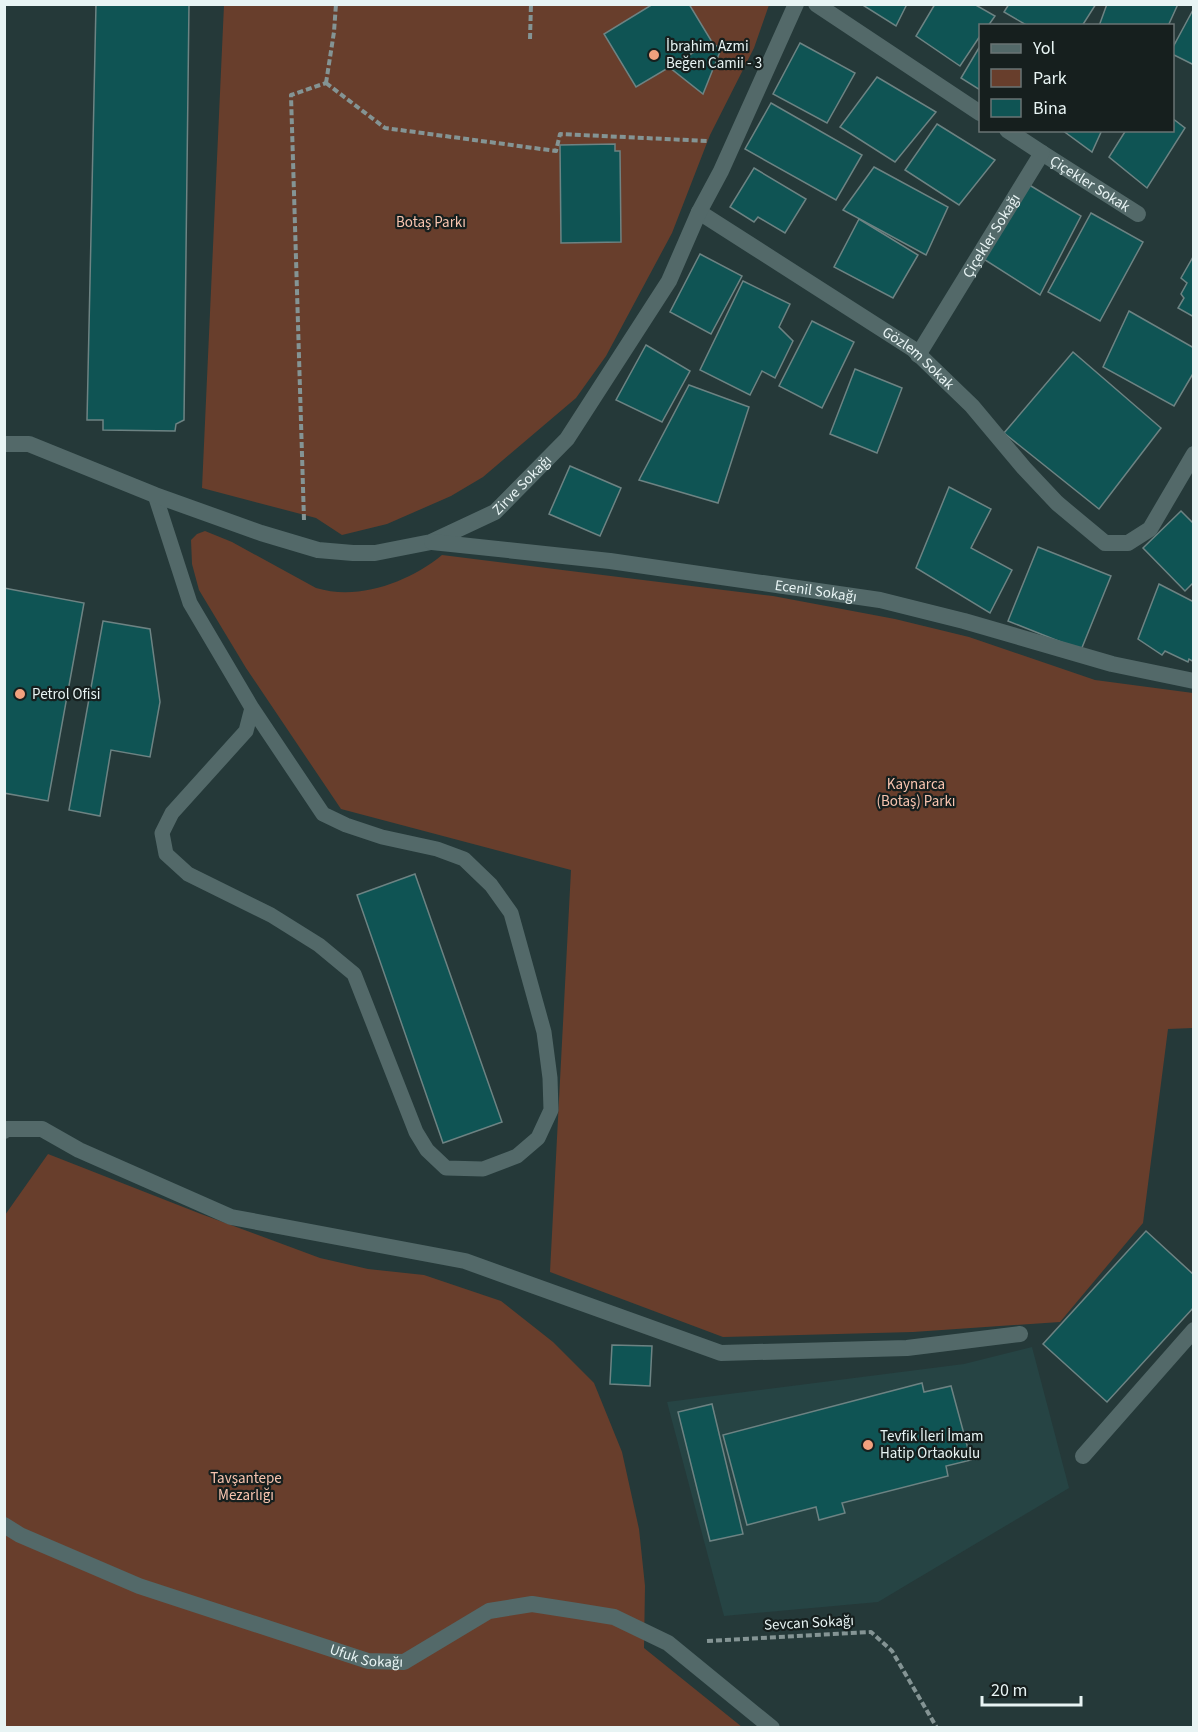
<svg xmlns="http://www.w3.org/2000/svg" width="1198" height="1732" font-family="'Source Sans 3',sans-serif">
	<rect width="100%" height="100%" fill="#253939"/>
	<path fill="#264444" d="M1032,1347L1069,1488L878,1602L724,1616L667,1402L964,1364Z"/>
	<g fill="#683e2c">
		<path d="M224,5H769L754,48L710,135L672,233L606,356L576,398L483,477L451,496L387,524L342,535L316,518L202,488Z"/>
		<path d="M205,531L232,542L316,588C359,601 409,582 442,555L773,596L895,619L969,637L1095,680L1193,693V1028L1168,1029L1143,1223L1060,1322L913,1332L723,1337L550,1272L571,870L341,809L246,668L199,590L192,564L191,540L197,534Z"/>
		<path d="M48,1154L201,1214L320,1258L368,1269L424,1275L501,1301L553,1342L594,1383L622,1452L639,1529L645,1586L644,1648L742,1727L5,1728V1215Z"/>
	</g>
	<g fill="#0f5454" stroke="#6d8383" stroke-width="1.5">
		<path d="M96,4H189L184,420L176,424L175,431L103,430V420H87Z"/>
		<path d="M653,4H689L712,42L636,87L604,34Z"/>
		<path d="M861,4H907L896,26Z"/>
		<path d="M935,4H974L995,16L988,26H980V36L960,66L916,36Z"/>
		<path d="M1009,4H1096L1082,26H1028L1004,12Z"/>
		<path d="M1107,4H1178L1168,26H1099Z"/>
		<path d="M1194,8V65L1172,54V49Z"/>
		<path d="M711,42L721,49L703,94L669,67Z"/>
		<path d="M800,43L855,73L827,123L773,94Z"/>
		<path d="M980,46V90L961,78Z"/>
		<path d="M877,77L936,112L895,162L840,127Z"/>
		<path d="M771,103L862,155L836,200L745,149Z"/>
		<path d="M1172,118L1185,128L1147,188L1109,157L1126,130H1172Z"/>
		<path d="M937,124L995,160L959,205L905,170Z"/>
		<path d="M1062,130H1102L1092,152Z"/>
		<path d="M615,144V151H620L621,242L561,243L560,145Z"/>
		<path d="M874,167L948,207L926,255L843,210Z"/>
		<path d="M754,168L806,199L785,233L758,217L754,222L730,207Z"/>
		<path d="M1026,183L1081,216L1040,295L982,258Z"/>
		<path d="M1091,213L1143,242L1100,321L1048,292Z"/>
		<path d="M859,219L918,255L893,298L834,267Z"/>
		<path d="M700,254L742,276L711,334L670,312Z"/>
		<path d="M1193,257H1194V317L1178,308L1184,298L1181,294L1187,283L1181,278Z"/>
		<path d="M743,281L790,304L779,327L793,341L775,378L762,371L750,395L700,370Z"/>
		<path d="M1129,311L1194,348V372L1174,406L1103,367Z"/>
		<path d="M812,321L854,342L822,408L779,386Z"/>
		<path d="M646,345L690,371L662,422L616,400Z"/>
		<path d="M1073,352L1161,428L1099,509L1004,433Z"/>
		<path d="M855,369L902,388L877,453L830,434Z"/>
		<path d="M689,385L749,407L718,503L639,480Z"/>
		<path d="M570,466L621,488L600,536L549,514Z"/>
		<path d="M949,487L991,509L971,548L1012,570L990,613L916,568Z"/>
		<path d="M1181,511L1194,524V582L1185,591L1143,548Z"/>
		<path d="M1038,547L1111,576L1081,650L1008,621Z"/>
		<path d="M1159,584L1194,602V662L1189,659L1188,662L1165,651L1162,655L1138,639Z"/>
		<path d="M4,588L84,603L48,801L4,793Z"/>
		<path d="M103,621L150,629L160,702L150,757L111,750L100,816L69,810Z"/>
		<path d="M415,874L502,1122L443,1143L357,895Z"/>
		<path d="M1146,1231L1194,1275V1307L1107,1402L1043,1344Z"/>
		<path d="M612,1345L652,1346L650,1386L610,1384Z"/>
		<path d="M922,1383L924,1392L951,1386L971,1460L946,1466L948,1476L842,1503L845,1513L819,1520L816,1507L747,1525L723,1435Z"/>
		<path d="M712,1404L743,1534L710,1541L678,1412Z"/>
	</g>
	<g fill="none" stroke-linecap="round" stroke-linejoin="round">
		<g stroke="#849494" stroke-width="4" stroke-dasharray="6 3" stroke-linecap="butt">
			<path d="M530,39L531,4"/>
			<path d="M326,83L385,128L556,151L560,134L708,141"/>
			<path d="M326,83L334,32L336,4"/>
			<path d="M304,520L291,95L326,83"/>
			<path d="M707,1641L871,1632L892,1651L937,1728"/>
		</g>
		<path stroke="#536969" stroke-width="15" d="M155,495L190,603L252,708L246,731L172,813L162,833L166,854L188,874L271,915L319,945L354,974L416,1132L427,1150L446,1168L483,1169L517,1156L538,1138L551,1110L550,1078L544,1032L511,913L491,885L464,859L437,849L382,837L346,825L323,814L252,708"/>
		<g stroke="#536969" stroke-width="16">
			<path d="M816,4L980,113"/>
			<path id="s1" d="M1042,153L1138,214"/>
			<path id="s2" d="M699,212L913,349L972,406L1024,468L1057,503L1105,543H1128L1150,529L1194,454"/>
			<path id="s3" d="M918,355L1042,153L1007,130"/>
			<path id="s4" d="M4,444H29L155,495L261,533L318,550L353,553H375L431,542L495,512L567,439L669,281L699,212L721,171L796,4"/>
			<path id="s5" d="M432,542L610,561L880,600L964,621L1112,664L1194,681"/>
			<path d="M4,1131L6,1129H42L79,1150L231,1217L465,1261L721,1353L907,1348L1020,1334"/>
			<path d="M1083,1456L1194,1330"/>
			<path id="s6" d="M4,1525L20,1535L139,1586L368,1661L404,1662L489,1611L532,1604L577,1611L614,1617L668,1643L772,1728"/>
		</g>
	</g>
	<g fill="#f2a17e" stroke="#161f1e" stroke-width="2">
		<circle cx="654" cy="55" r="6"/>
		<circle cx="20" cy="694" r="6"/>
		<circle cx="868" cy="1445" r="6"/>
	</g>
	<g text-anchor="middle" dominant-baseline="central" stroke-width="4.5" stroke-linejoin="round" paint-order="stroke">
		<g font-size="15" fill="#e8f4f4" stroke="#161f1e" text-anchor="start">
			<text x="666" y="46">İbrahim Azmi<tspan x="666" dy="17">Beğen Camii - 3</tspan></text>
			<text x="32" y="694">Petrol Ofisi</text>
			<text x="880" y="1436">Tevfik İleri İmam<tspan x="880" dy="17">Hatip Ortaokulu</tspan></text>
		</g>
		<g font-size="15" fill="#e8f4f4" stroke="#161f1e">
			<text stroke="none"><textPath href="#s1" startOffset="57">Çiçekler Sokak</textPath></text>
			<text stroke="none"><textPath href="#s3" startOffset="140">Çiçekler Sokağı</textPath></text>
			<text stroke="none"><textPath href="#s2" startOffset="264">Gözlem Sokak</textPath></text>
			<text stroke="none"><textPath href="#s4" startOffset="556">Zirve Sokağı</textPath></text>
			<text stroke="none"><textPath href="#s5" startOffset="387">Ecenil Sokağı</textPath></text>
			<text transform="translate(809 1623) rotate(-3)">Sevcan Sokağı</text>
			<text stroke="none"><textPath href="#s6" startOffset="387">Ufuk Sokağı</textPath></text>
		</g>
		<g font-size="15" fill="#f8c4af" stroke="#161f1e">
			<text x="431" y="222">Botaş Parkı</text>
			<text x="916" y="784">Kaynarca<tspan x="916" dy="17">(Botaş) Parkı</tspan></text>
			<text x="246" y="1478">Tavşantepe<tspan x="246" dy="17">Mezarlığı</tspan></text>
		</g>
	</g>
	<rect width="1198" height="1732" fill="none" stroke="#e8f4f4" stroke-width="12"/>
	<rect x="979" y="24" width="195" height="108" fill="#161f1e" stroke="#6a7474" stroke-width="1.5"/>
	<rect x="991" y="44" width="30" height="9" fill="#536969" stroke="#6a7474" stroke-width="1.5"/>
	<text x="1033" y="54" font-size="18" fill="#e8f4f4">Yol</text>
	<rect x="991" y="69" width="30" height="18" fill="#683e2c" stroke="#6a7474" stroke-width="1.5"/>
	<text x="1033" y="84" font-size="18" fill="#e8f4f4">Park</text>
	<rect x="991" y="99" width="30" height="18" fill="#0f5454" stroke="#6a7474" stroke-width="1.5"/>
	<text x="1033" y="114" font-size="18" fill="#e8f4f4">Bina</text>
	<path d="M982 1696v9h99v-9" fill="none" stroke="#e8f4f4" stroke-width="3"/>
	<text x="991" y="1696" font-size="18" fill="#e8f4f4" stroke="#161f1e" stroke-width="4.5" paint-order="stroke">20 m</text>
</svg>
